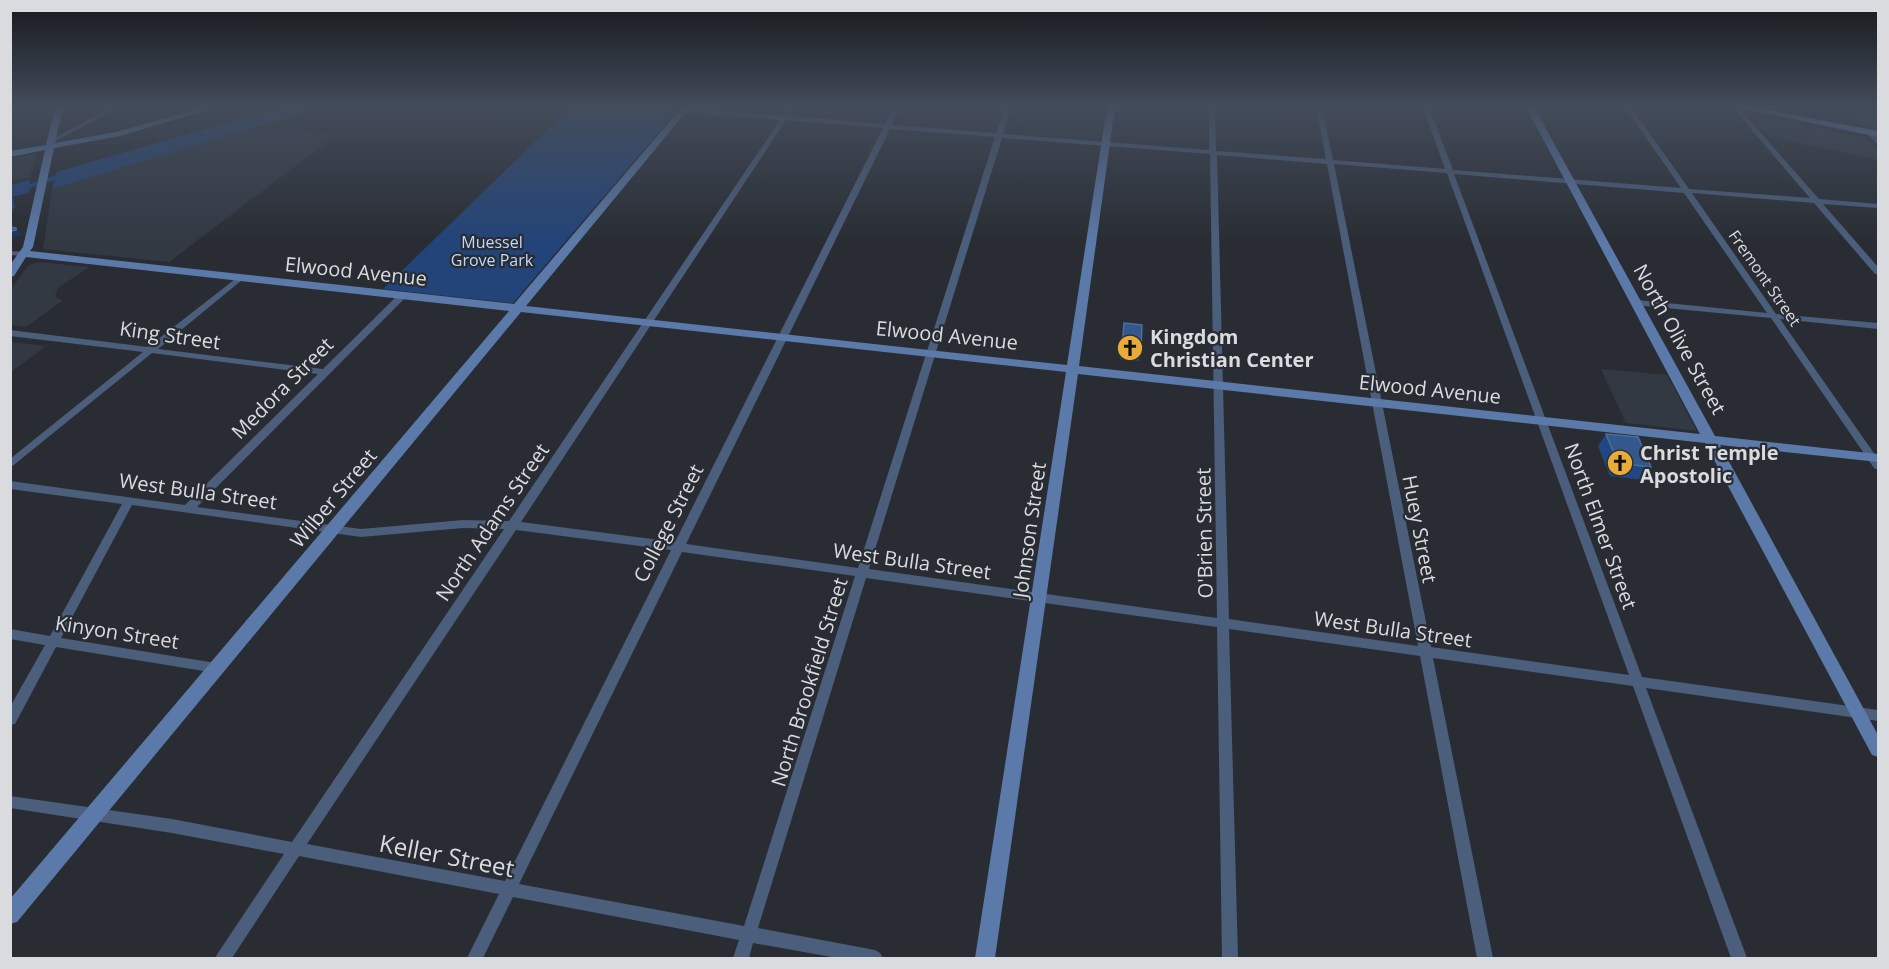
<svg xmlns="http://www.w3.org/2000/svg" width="1889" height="969" font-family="'Open Sans',sans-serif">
	<rect width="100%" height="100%" fill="#292d33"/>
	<g fill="#323943">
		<path d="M1859,107H1878V129L1859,125Z"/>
		<path d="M1751,114L1865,138L1878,150V160L1771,137Z"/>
		<path d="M253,128L338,134L169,262L43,249L52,189Z"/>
		<path d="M37,154L30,178L11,181V158Z"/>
		<path d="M38,262L89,267L58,288L55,296L62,301L26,327L11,325V289L29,265Z"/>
		<path d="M11,342L46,346L11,372Z"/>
		<path d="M1601,369L1667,375L1697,431L1626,423Z"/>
	</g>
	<g fill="#234479">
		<path d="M281,107H323L52,189L55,180L30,188L28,193L12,197L15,206L11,215V185L29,180L30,184L56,175V172Z"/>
		<path d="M571,107H680L513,303L383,289Z"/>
	</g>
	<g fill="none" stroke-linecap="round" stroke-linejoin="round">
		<g fill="#4b5e7c" fill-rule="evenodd">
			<path d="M112,107H119L54,142L49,141Z"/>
			<path d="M789,107H795L789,116L885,124L894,107H900L892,125L996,133L1005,107H1011L1003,134L1209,150V107H1215L1216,151L1326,159L1316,107H1322L1333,160L1445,169L1423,107H1429L1453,170L1681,188L1625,107H1631L1689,189L1810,198L1732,107H1738L1819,199L1878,204V208L1823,204L1878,267V274H1875L1814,203L1692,193L1776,314L1878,323V329L1780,319L1878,459V470L1874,468L1771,318L1634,305L1633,303L1637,300L1767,313L1684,193L1454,174L1642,677L1878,710V721L1646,688L1747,958H1731L1633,686L1433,658L1493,958H1477L1420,656L1229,629L1238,958H1222L1217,627L866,578L758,928L875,950L880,953L883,958H837L753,943L749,958H733L739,940L513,897L483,958H467L499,894L299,856L232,958H215L218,953L284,854L172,833L10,808V796L172,819L292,842L504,529L463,528L361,537L132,505L61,638L216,663L220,664L222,668L220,672L216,673L56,647L15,724L10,725V707L45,645L10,639V629L50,636L122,504L10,489V481L185,505L318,374L152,353L10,468V459L143,352L10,336V330L148,347L239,276H242V280L158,349L323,369L400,293H406V297L197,507L361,529L463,520L509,521L780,120L684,112L681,110L684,108L783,116ZM786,120L883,128L675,542L521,522ZM890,129L995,137L858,568L686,544ZM1002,138L1210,154L1217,618L869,569ZM1217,155L1327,164L1418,646L1229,619ZM1334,164L1447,173L1629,675L1431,647ZM516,530L671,550L505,881L307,844ZM682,552L855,576L744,926L519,884Z"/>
			<path d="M1867,131H1871L1878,138V144L1876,143L1867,133Z"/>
			<path d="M10,251L25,252L29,254L25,256L10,255Z"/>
		</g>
		<path fill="#5b79a9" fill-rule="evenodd" d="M55,107H63L55,143L116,132L206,107H218L120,136L54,148L33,247L30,251L514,304L682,107H690L526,306L1067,365L1107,107H1115L1079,366L1700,434L1526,107H1534L1715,436L1878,454V462L1720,445L1878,735V757L1872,755L1705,443L1078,374L995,958H975L1066,372L521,312L17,922L10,924V899L509,311L26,257L14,276L10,277V265L23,247L45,150L10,157V151L46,145Z"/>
		<path fill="#678ecb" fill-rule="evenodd" d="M1737,107H1754L1878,131V137Z"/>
	</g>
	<g fill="#204784">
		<path d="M1124,323L1141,349L1139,361L1120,359Z"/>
		<path d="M1606,434L1651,467L1643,480L1610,476L1598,446Z"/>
	</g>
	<path fill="#1b365f" d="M16,228L20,234V236L10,238V231Z"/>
	<g fill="#34578e" stroke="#4e6c9a" stroke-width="1.5">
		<path d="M10,227L16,228V230L10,231Z"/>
		<path d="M1124,323L1142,325L1141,349L1122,347Z"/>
		<path d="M1606,434L1638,437L1651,467L1618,463Z"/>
	</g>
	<linearGradient id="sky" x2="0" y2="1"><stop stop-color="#17191c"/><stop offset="0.44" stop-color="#434c5b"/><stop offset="1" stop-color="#434c5b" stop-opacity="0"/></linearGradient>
	<rect width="1889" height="242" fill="url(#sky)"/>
	<defs>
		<g id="church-disc" transform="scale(1.35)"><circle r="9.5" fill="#e8ab37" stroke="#292d33"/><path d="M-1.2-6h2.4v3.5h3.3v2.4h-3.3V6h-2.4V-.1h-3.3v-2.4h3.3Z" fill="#111"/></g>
	</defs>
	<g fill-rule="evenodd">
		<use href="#church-disc" x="1130" y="348"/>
		<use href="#church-disc" x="1620" y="463"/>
	</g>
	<g text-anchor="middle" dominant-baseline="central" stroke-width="4.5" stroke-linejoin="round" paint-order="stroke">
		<g font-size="16" fill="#bfd8fe" stroke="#292d33">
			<text x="492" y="242">Muessel<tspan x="492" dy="18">Grove Park</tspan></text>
		</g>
		<g font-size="16" fill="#d9dbdf" stroke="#292d33">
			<text transform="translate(1765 278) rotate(55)">Fremont Street</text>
		</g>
		<g font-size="20" fill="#d9dbdf" stroke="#292d33">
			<text transform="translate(356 271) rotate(6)">Elwood Avenue</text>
			<text transform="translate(170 335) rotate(8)">King Street</text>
			<text transform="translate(947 335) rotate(6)">Elwood Avenue</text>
			<text transform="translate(1680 339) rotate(61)">North Olive Street</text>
			<text transform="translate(282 388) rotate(-45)">Medora Street</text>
			<text transform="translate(1430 389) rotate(6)">Elwood Avenue</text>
			<text transform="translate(198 491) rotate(8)">West Bulla Street</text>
			<text transform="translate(333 498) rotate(-50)">Wilber Street</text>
			<text transform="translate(492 522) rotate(-56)">North Adams Street</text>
			<text transform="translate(668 523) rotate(-63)">College Street</text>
			<text transform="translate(1601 526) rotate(70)">North Elmer Street</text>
			<text transform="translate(1420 529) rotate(79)">Huey Street</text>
			<text transform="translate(1029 530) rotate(-82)">Johnson Street</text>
			<text transform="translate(1204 533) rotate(-91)">O'Brien Street</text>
			<text transform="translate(912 561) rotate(8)">West Bulla Street</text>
			<text transform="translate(1393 629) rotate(8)">West Bulla Street</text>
			<text transform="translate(117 632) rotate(9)">Kinyon Street</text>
			<text transform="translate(809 682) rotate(-73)">North Brookfield Street</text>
		</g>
		<g font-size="20" font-weight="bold" fill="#d9dbdf" stroke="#292d33" text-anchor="start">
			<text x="1150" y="336">Kingdom<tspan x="1150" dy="23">Christian Center</tspan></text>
			<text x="1640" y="452">Christ Temple<tspan x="1640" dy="23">Apostolic</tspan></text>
		</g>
		<g font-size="24" fill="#d9dbdf" stroke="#292d33">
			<text transform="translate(447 855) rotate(11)">Keller Street</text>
		</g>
	</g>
	<rect width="1889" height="969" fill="none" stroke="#d9dbdf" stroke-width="24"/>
</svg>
